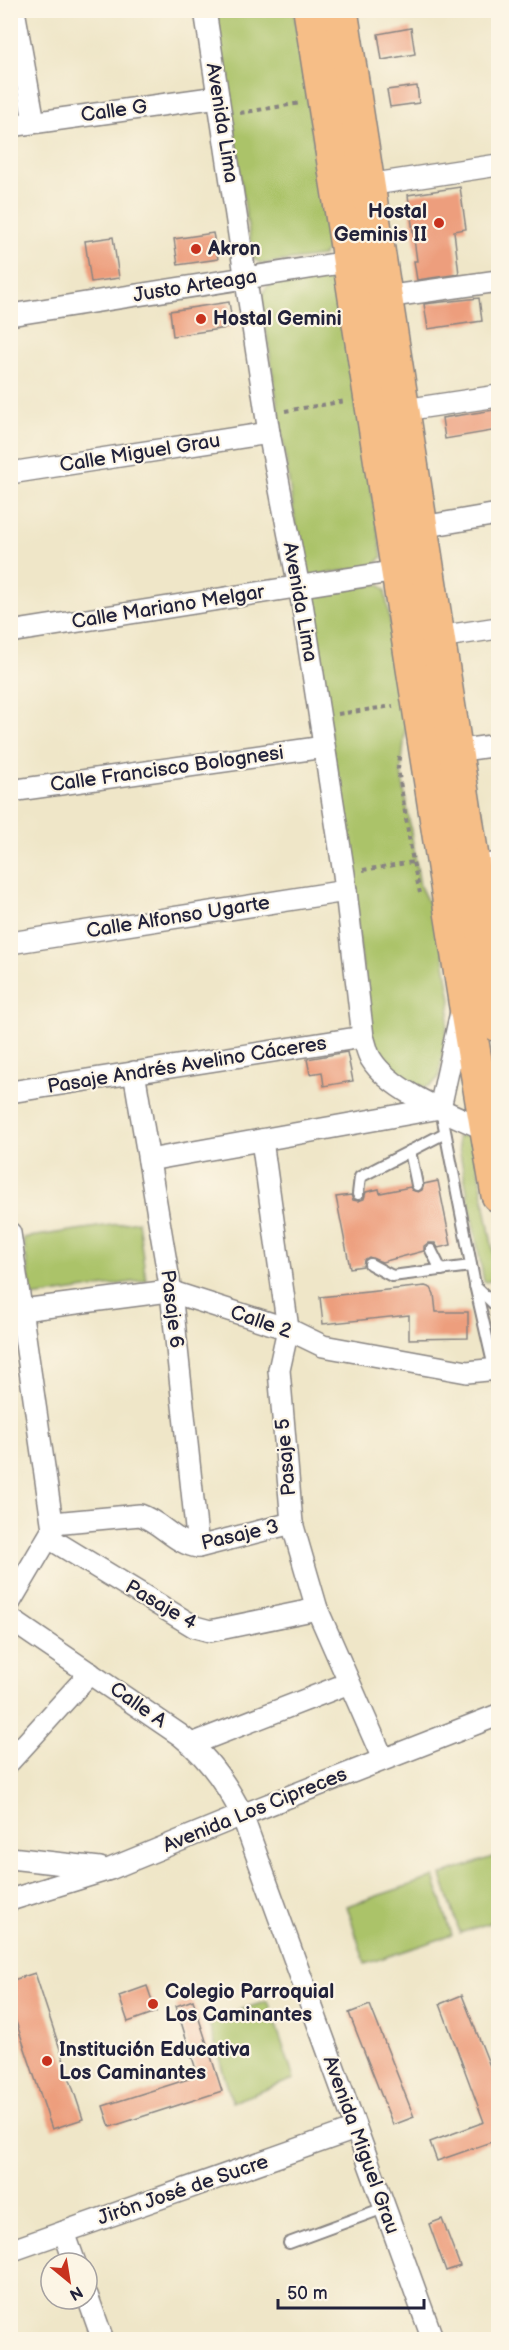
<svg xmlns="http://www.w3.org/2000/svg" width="509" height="2350" font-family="'Balsamiq Sans',sans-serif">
	<rect width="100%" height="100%" fill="#fcf5e5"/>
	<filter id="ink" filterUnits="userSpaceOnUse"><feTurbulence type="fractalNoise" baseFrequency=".0167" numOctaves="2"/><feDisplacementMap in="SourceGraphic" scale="12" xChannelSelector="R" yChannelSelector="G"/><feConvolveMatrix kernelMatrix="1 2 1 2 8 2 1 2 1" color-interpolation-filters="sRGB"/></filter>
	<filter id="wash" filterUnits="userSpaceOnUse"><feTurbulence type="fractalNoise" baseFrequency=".008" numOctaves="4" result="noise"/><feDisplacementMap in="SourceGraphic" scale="24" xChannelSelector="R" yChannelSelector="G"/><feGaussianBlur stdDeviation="1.35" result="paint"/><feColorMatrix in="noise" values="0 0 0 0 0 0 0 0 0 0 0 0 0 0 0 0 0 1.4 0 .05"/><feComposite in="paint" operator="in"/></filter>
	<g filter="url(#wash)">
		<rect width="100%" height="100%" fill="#efe6c8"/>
		<g fill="#abc369" stroke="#667252" stroke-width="1.5">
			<path d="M214,11H294L330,246L322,256L262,264L253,258Z"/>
			<path d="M329,275L338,281L382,557L374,566L309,576L302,568L261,296L267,287L273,284Z"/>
			<path d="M379,584L385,590L406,723L401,771L420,886L439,926L451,1000L439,1077C436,1080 433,1085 429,1086C414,1092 387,1068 379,1056C376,1053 375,1047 373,1043L311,594Z"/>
			<path d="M472,1135L498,1278V1280L484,1282L457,1137Z"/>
			<path d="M138,1221L146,1280L32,1297L23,1238Z"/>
			<path d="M498,1855V1920L460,1933L441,1875Z"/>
			<path d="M434,1877L452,1935L365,1964L347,1906Z"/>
			<path d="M268,2001L294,2079L232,2102L208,2020Z"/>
		</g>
		<g id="blocks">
			<g fill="#ed9e7d">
				<path d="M411,28L415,54L382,60L378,34Z"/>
				<path d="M417,86L419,103L390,107L387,90Z"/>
				<path d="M460,187L466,229L454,231L459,274L417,280L414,261H417L408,195Z"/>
				<path d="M213,233L218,259L178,265L174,239Z"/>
				<path d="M113,237L119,278L91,282L85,241Z"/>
				<path d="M479,298L482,321L428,329L424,304Z"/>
				<path d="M229,302L233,327L173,336L170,311Z"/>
				<path d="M494,410L498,430L445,439L442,418Z"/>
				<path d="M347,1052L353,1081L324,1086L322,1072L310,1074L307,1059Z"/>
				<path d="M438,1181L451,1245L438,1248L435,1243H428L424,1246V1251L382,1262L369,1257L364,1260L363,1266L350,1268L336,1197L351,1195L353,1200L358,1201L364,1199L366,1192L379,1189L380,1193L410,1187L412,1190L418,1192L422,1190L424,1184Z"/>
				<path d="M425,1286L431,1288L434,1294L436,1312H468V1338L409,1339V1315L323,1324L320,1297Z"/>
				<path d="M35,1973L83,2119L52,2129L10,2004V1981Z"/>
				<path d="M147,1986L156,2012L128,2022L119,1996Z"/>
				<path d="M462,1995L492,2071L498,2069V2156H496L491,2142L437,2161L430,2142L484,2122L440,2004Z"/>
				<path d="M193,2000L222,2091L110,2127L103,2106L198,2076L176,2006Z"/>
				<path d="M370,2005L414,2117L393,2125L349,2013Z"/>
				<path d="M442,2219L460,2266L446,2271L429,2224Z"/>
			</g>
		</g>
	</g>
	<g filter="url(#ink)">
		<use href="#blocks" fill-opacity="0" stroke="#888482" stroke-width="1.5"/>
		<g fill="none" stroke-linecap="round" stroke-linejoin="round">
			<g stroke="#888482" stroke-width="14">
				<g id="service">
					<path d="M441,1110L475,1285L498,1385"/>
					<path d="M410,1151L417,1185"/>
					<path d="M358,1194L360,1177L445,1133"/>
					<path d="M431,1250L441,1270"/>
					<path d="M370,1264L392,1276L471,1266"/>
					<path d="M475,1286L498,1308"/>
					<path d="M289,2243L384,2208"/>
				</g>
			</g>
			<g stroke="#888482" stroke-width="24">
				<g id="minor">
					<path d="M14,10L34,122"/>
					<path d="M205,10L269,433L302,603L344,874L363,1037C366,1044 367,1053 371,1059C392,1093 452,1114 487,1130"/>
					<path d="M10,126L218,97"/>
					<path d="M368,185L498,165"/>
					<path d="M385,297L498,281"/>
					<path d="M10,315L360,260"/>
					<path d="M404,410L498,396"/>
					<path d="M10,473L269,433"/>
					<path d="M422,527L498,514"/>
					<path d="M10,632L397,571"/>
					<path d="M439,637L498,628"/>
					<path d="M455,751L498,745"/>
					<path d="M10,791L324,747"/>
					<path d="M473,867L498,863"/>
					<path d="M10,943L346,891"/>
					<path d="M134,1072L171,1292L198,1547"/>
					<path d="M10,1092L363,1037"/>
					<path d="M440,1108L461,1012"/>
					<path d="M262,1140L288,1329L279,1370L292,1523L317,1609L383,1759"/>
					<path d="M149,1160L440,1108"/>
					<path d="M10,1233L53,1529L10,1602"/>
					<path d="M22,1310L169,1291L288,1329L323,1346L467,1372L498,1369"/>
					<path d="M53,1523L140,1515C161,1522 176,1544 198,1547L292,1523"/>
					<path d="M49,1538L195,1627L210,1631L317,1609"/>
					<path d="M10,1619L180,1735C207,1756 227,1784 242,1815L433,2340"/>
					<path d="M192,1744L349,1683"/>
					<path d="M10,1761L90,1673"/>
					<path d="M10,1858L100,1868"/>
					<path d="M10,1900L110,1869L242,1815L498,1715"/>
					<path d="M64,2232L75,2263"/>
					<path d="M10,2251L355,2129"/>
					<path d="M87,2295L103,2340"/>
				</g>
			</g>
			<g stroke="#888482" stroke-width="36">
				<g id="primary">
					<path d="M310,10L465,1001L498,1195"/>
					<path d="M341,10L498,1025"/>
				</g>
			</g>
			<g stroke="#888482" stroke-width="4" stroke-dasharray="4.5 4.5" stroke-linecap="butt">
				<path d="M240,113L301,103"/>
				<path d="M285,411L346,401"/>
				<path d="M338,714L393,706"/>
				<path d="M399,756L398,769L413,862L420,893"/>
				<path d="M363,870L413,862"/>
			</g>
			<use href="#service" stroke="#fff" stroke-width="10"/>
			<use href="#minor" stroke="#fff" stroke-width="21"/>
			<use href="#primary" stroke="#f6be87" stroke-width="33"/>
		</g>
	</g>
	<g fill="#c8321e" stroke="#fcf5e5" stroke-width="2">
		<circle cx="439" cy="223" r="6"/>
		<circle cx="196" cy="249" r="6"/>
		<circle cx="201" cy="319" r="6"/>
		<circle cx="153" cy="2004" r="6"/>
		<circle cx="47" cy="2061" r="6"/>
	</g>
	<g text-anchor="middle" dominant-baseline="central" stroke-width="4.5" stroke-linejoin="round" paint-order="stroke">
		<g font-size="20" fill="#22223b" stroke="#fcf5e5">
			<text transform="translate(114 111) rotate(-8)">Calle G</text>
			<text transform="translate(222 123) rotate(81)">Avenida Lima</text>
			<text transform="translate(195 286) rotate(-9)">Justo Arteaga</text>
			<text transform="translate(140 453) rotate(-9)">Calle Miguel Grau</text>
			<text transform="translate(300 602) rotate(80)">Avenida Lima</text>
			<text transform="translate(168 607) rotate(-9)">Calle Mariano Melgar</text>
			<text transform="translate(167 769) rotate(-8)">Calle Francisco Bolognesi</text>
			<text transform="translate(178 917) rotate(-9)">Calle Alfonso Ugarte</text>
			<text transform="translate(187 1065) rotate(-9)">Pasaje Andrés Avelino Cáceres</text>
			<text transform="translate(172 1309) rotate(83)">Pasaje 6</text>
			<text transform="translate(261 1322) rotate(19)">Calle 2</text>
			<text transform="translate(286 1457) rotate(-95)">Pasaje 5</text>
			<text transform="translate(240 1535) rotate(-13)">Pasaje 3</text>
			<text transform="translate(161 1605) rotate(30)">Pasaje 4</text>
			<text transform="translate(138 1705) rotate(35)">Calle A</text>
			<text transform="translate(255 1810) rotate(-22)">Avenida Los Cipreces</text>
			<text transform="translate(361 2145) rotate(70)">Avenida Miguel Grau</text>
			<text transform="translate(183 2190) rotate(-19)">Jirón José de Sucre</text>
		</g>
		<g font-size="20" font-weight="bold" fill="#22223b" stroke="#fcf5e5" text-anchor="start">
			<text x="427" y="212" text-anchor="end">Hostal<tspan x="427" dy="23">Geminis II</tspan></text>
			<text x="208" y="249">Akron</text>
			<text x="213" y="319">Hostal Gemini</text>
			<text x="165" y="1992">Colegio Parroquial<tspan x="165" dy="23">Los Caminantes</tspan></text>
			<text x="59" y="2050">Institución Educativa<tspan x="59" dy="23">Los Caminantes</tspan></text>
		</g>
	</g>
	<rect width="509" height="2350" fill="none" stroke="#fcf5e5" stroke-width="36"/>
	<g transform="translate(69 2281) rotate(150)"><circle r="28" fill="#fcf5e5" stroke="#a5a1a1" stroke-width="1.5"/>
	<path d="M0-4.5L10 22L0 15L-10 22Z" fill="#c8321e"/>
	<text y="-9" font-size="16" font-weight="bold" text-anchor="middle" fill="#22223b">N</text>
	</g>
	<path d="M278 2299v9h146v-9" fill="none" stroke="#22223b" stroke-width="3"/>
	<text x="287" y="2299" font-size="18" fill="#22223b" stroke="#fcf5e5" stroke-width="4.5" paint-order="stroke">50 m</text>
</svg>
